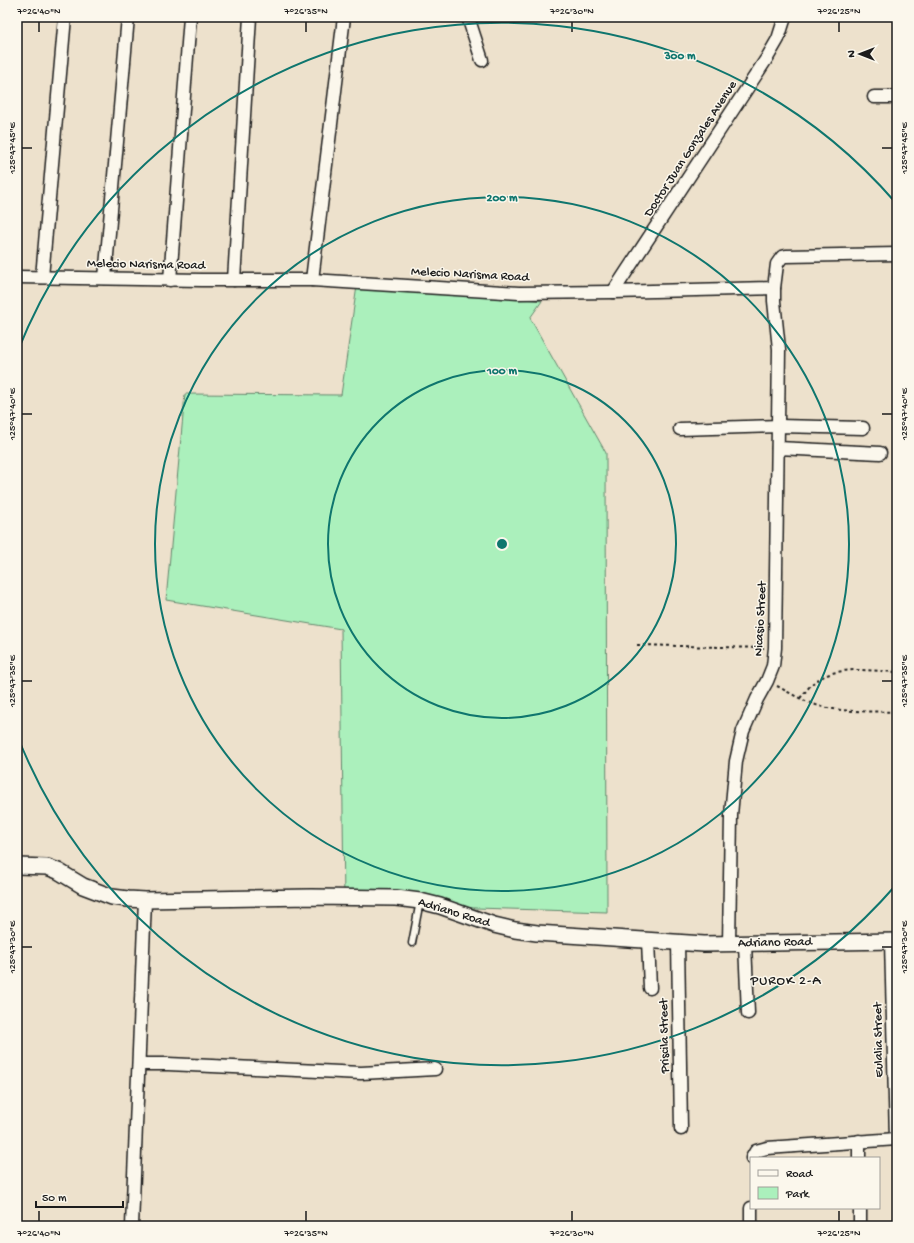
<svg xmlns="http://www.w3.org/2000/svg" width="914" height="1243" font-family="'Gochi Hand',sans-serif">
	<rect width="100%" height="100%" fill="#ede1cc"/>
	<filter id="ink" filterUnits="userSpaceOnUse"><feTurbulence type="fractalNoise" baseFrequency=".025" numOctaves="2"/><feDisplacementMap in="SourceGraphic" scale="8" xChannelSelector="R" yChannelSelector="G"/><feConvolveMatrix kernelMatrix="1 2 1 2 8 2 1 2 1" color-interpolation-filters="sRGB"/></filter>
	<g filter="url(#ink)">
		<path fill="#abf0bc" stroke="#64866c" d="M358,279L542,301L530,318L606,453L607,912L344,904L341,629L166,600L185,394L341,395Z"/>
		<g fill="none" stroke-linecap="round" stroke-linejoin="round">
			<g stroke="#1c1c1c" stroke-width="9">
				<path id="service" d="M412,943L420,901"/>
			</g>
			<g stroke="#1c1c1c" stroke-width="15">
				<g id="minor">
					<path d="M468,17L482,60"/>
					<path d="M874,97H897"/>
					<path d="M17,277L202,280H312L519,293L613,292L774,288L777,264L782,257L786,256L897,254"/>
					<path d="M42,277L65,17"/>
					<path d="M105,278L128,17"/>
					<path d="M170,280L190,17"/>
					<path d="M234,280L250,17"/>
					<path d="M312,280L344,17"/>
					<path d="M613,292L767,58L778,39L785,17"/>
					<path d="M680,429L779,426L863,428"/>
					<path d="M778,448L880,453"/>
					<path d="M648,940L650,988"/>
					<path d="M891,941L896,1139"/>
					<path d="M678,942L681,1129"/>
					<path d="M729,944L731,815L736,761L743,731L757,699L767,681L773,666L775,648L779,349L774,301V288"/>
					<path d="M745,944L748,1013"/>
					<path d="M139,1064H168L361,1073L435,1069"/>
					<path d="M859,1141V1158"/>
					<path d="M752,1158L756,1151L767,1148L897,1139"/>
					<path d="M860,1208V1226"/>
					<path d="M132,1226L145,900"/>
					<path d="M751,1226V1208"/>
				</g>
			</g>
			<g stroke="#1c1c1c" stroke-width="18">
				<path id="tertiary" d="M17,866L47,867L58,871L83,886L112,897L128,899L145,900L311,897L396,898L420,901L440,906L494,925L515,930L537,933L704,944L897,941"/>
			</g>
			<g stroke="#1c1c1c" stroke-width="2" stroke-dasharray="3 3" stroke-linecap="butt">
				<path d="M637,645L764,648"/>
				<path d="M777,686C790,693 803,701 816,705C842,713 871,711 897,712"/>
				<path d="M800,698C804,694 808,688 812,684C835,664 869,671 897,672"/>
			</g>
			<use href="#service" stroke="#fbf7ec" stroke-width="6"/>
			<use href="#minor" stroke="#fbf7ec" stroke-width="12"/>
			<use href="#tertiary" stroke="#fbf7ec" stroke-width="15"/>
		</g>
	</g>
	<path fill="none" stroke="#1c1c1c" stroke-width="1.5" d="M39,22V32M306,22V32M572,22V32M839,22V32M22,148H32M882,148H892M22,414H32M882,414H892M22,681H32M882,681H892M22,947H32M882,947H892M39,1211V1221M306,1211V1221M572,1211V1221M839,1211V1221"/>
	<g fill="none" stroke="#0f766e" stroke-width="2">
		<circle cx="502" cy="544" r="174"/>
		<circle cx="502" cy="544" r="347"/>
		<path d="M895 886A521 521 0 0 1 17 735M17 353A521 521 0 0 1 895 202"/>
	</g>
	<g text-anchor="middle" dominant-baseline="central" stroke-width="3" stroke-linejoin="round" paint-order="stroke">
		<g font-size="13" fill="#1c1c1c" stroke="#fbf7ec">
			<text transform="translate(691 149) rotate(-57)">Doctor Juan Gonzales Avenue</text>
			<text transform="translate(146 265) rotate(1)">Melecio Narisma Road</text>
			<text transform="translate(470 275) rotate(3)">Melecio Narisma Road</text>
			<text transform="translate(761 619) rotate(-87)">Nicasio Street</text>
			<text transform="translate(454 913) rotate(17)">Adriano Road</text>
			<text transform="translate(775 943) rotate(-1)">Adriano Road</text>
			<text transform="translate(665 1036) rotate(-91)">Priscila Street</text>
			<text transform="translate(879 1040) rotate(-91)">Eulalia Street</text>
		</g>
		<g font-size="14" letter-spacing="1" fill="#1c1c1c" stroke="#fbf7ec">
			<text x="786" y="981">PUROK 2-A</text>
		</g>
	</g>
	<circle cx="502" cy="544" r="6" fill="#0f766e" stroke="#fbf7ec" stroke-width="2"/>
	<g font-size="12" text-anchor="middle" font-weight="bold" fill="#0f766e" stroke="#fbf7ec" stroke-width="3" stroke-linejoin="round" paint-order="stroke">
		<text x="680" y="59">300 m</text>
		<text x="502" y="201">200 m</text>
		<text x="502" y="374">100 m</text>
	</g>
	<rect width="914" height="1243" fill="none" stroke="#fbf7ec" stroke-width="44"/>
	<rect x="750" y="1157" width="130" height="52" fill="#fbf7ec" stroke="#a29f99"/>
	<rect x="758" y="1170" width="20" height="6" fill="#fbf7ec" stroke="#a29f99"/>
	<text x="786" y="1177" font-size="12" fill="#1c1c1c">Road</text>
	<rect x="758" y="1187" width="20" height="12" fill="#abf0bc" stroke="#a29f99"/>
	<text x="786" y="1197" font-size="12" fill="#1c1c1c">Park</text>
	<g transform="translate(860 54) rotate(270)" stroke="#fbf7ec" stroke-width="3" paint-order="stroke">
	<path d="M0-3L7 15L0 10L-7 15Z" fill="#1c1c1c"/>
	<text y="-6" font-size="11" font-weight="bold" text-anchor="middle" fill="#1c1c1c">N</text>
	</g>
	<path d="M36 1201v6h87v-6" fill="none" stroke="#1c1c1c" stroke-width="2"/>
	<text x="42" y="1201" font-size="12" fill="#1c1c1c" stroke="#fbf7ec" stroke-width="3" paint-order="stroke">50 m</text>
	<rect x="22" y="22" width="870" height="1199" fill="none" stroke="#1c1c1c" stroke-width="1.5"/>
	<g font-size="10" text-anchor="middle" fill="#1c1c1c">
		<text x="39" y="14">7°26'40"N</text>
		<text x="306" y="14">7°26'35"N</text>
		<text x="572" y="14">7°26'30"N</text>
		<text x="839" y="14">7°26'25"N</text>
		<text transform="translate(903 148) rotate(-90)" y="4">125°47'45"E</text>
		<text transform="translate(11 148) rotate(-90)" y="4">125°47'45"E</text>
		<text transform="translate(903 414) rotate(-90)" y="4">125°47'40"E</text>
		<text transform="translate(11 414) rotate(-90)" y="4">125°47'40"E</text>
		<text transform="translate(903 681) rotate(-90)" y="4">125°47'35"E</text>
		<text transform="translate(11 681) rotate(-90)" y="4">125°47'35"E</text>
		<text transform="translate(903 947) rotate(-90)" y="4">125°47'30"E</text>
		<text transform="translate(11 947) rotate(-90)" y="4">125°47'30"E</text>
		<text x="39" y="1236">7°26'40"N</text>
		<text x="306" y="1236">7°26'35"N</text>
		<text x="572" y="1236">7°26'30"N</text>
		<text x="839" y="1236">7°26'25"N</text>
	</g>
</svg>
